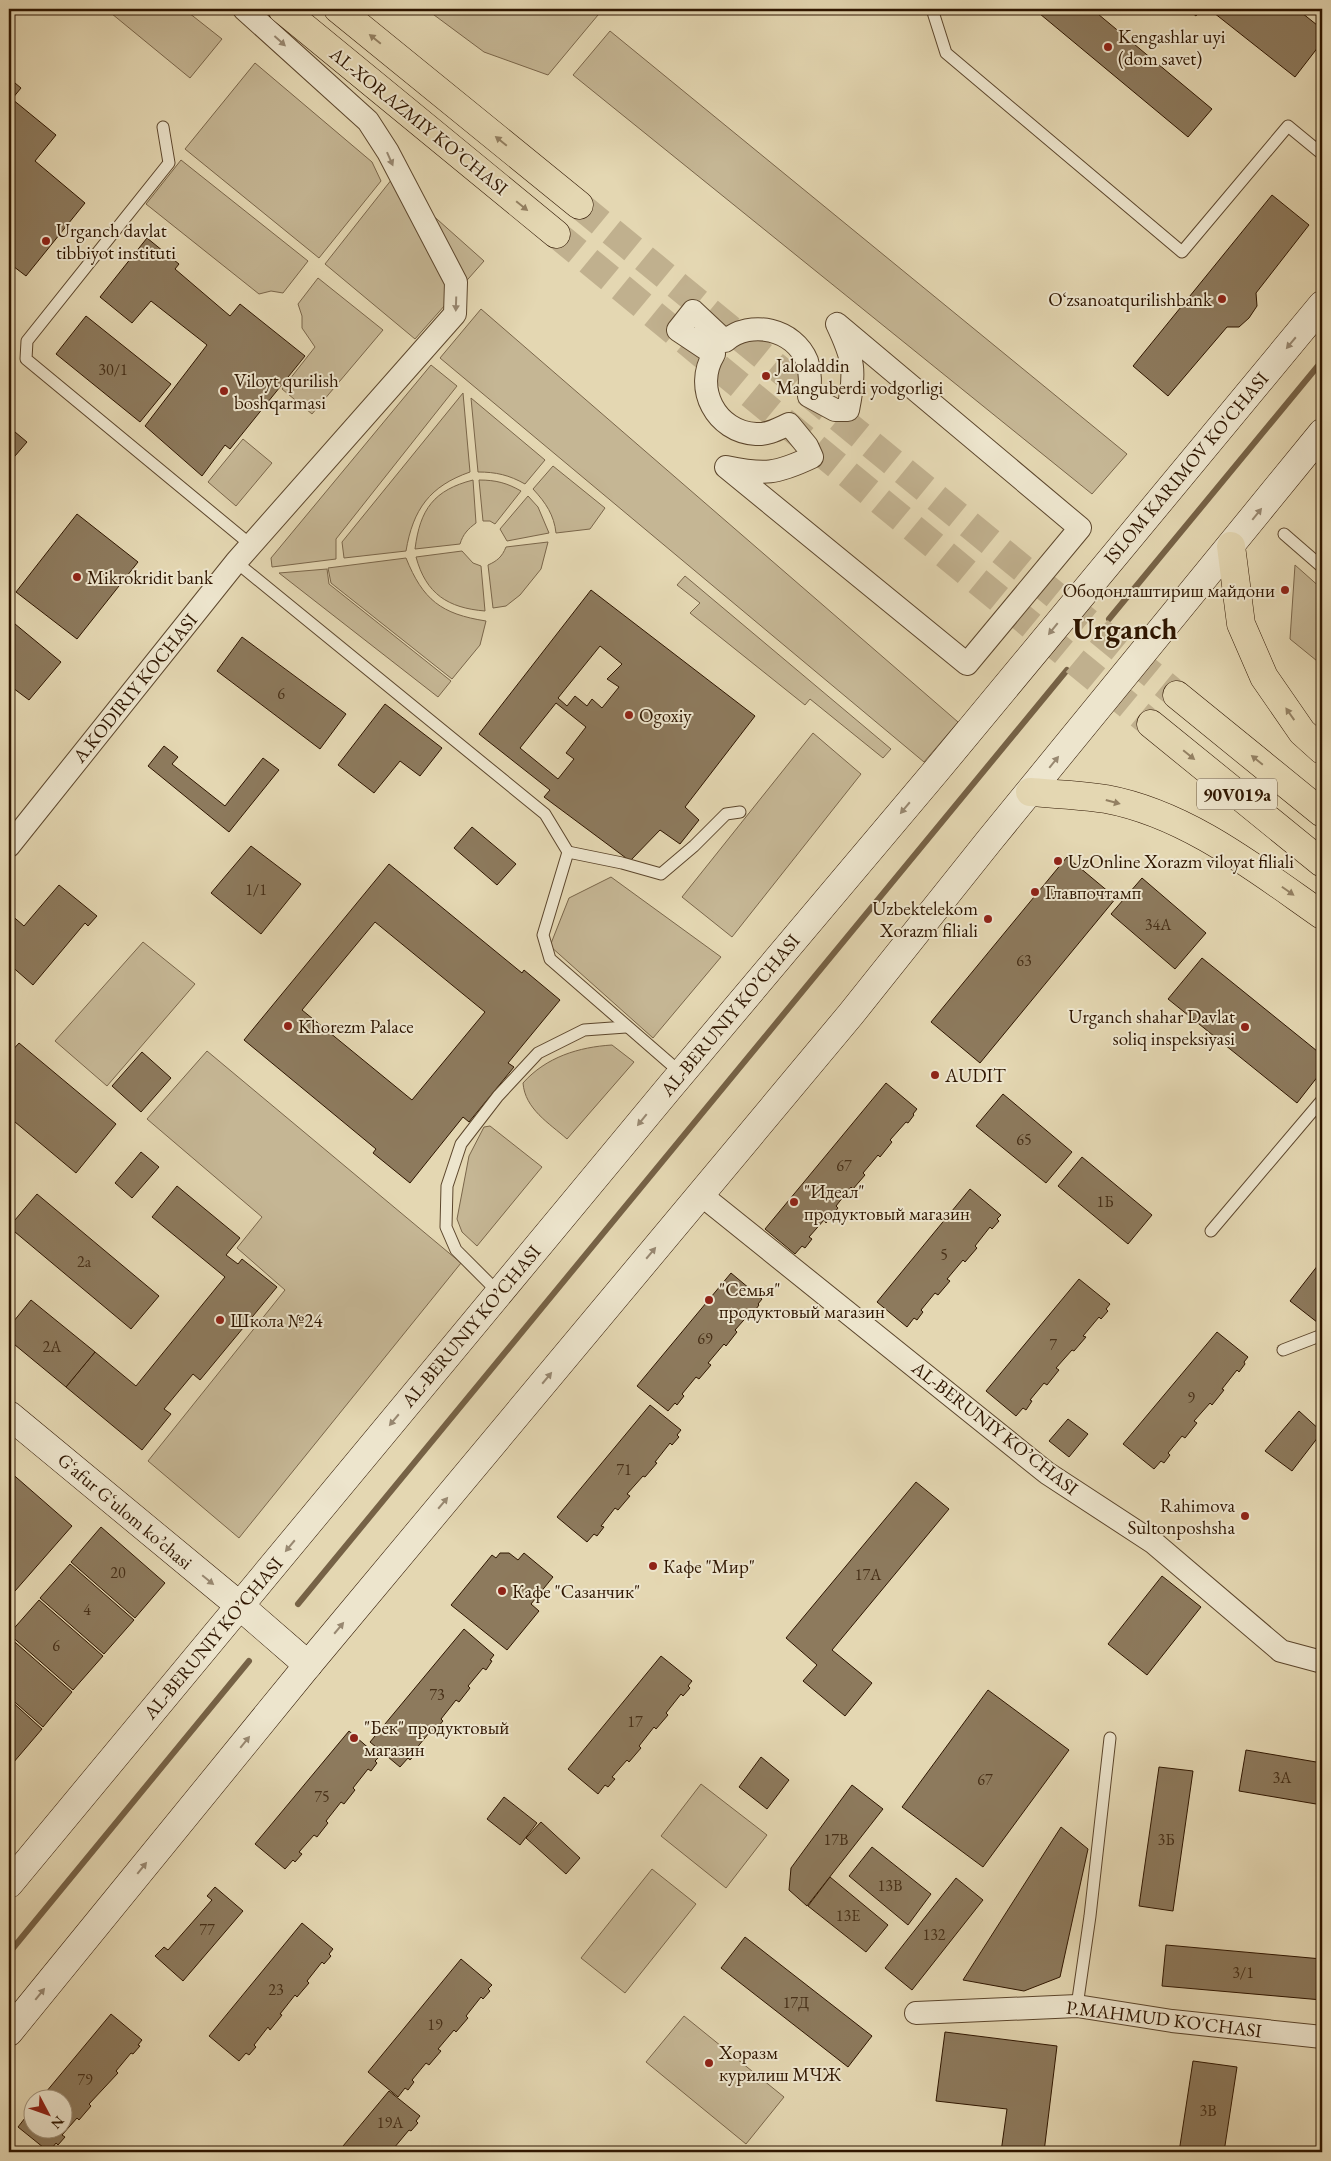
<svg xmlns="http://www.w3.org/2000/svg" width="1331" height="2161" font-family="'EB Garamond',serif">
	<rect width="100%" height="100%" fill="#e4d7b2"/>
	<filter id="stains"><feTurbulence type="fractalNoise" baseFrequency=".004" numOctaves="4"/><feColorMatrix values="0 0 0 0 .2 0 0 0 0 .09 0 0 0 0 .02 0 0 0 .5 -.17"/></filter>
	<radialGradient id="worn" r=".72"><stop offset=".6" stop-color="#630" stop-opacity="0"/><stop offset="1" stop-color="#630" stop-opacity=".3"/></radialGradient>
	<g fill="#c5b694" stroke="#7a664a">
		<path d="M106,9H184L222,39L190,78Z"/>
		<path d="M426,9H603L548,75L484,52Z"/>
		<path d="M610,31L1127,454L1092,494L573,75Z"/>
		<path d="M255,63L372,162L381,181L319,258L185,149Z"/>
		<path d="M181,160L308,261L283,293L271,291L259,294L146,204Z"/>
		<path d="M392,179L484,261L415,339L325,264Z"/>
		<path d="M318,278L383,330L312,414L282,389L315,347L302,328V316L298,304Z"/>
		<path d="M481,309L958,722L924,762L440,358Z"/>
		<path d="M431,365L457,386L336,539V559L272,567L271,558Z"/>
		<path d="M463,393L470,472C430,486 413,509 406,551L344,558L342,542Z"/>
		<path d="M471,398L545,460L525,484C509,475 496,472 478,472Z"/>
		<path d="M243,439L272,463L236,506L208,482Z"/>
		<path d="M553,466L605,508L590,529L556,533C554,515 546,503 533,489Z"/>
		<path d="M473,480L476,523C468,529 463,534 460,544L415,549C420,509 434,490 473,480Z"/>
		<path d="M479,480C496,480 507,483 521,491L495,524L490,521H483Z"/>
		<path d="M528,496L538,507L549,533L507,541L500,529Z"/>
		<path d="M548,542L541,569L520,595L506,606L493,608L488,565C497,561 502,557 506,547Z"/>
		<path d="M462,551L473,563L481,566L485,611C448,608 426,594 416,557Z"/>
		<path d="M406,558C423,600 441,614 486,621L480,645L452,679L331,583L328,568Z"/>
		<path d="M1295,565L1322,589V665L1290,639Z"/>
		<path d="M327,569L329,584L451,681L438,697L279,573Z"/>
		<path d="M685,576L891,749L883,758L810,699L805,705L690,613L700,603L677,585Z"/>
		<path d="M813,733L861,774L732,937L682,897Z"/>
		<path d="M611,877L721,957L653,1038L550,946L569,898Z"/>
		<path d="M143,942L195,984L107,1086L55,1041Z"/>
		<path d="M612,1045L634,1062L567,1139C549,1123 525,1109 523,1083C546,1057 579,1047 612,1045Z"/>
		<path d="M207,1051L461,1263L239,1538L148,1461L285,1290L237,1248L262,1217L147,1119Z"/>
		<path d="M490,1126L542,1167L477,1246L462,1232L457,1219L469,1156L484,1127Z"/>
		<path d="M701,1784L767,1835L726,1888L661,1836Z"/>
		<path d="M652,1869L696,1904L625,1993L581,1958Z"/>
		<path d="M684,2016L784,2097L746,2144L646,2062Z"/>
	</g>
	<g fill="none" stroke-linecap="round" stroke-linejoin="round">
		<g stroke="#766246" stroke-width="6">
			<path d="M1109,619L1322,361"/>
			<path d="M298,1604L1067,670"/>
			<path d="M9,1953L249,1661"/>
		</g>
	</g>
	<g fill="#8d7a5d" stroke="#2f1600" fill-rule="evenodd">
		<path d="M1034,9H1092L1212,109L1188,137Z"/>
		<path d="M1187,9H1201L1196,16Z"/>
		<path d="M1209,9H1297L1322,29V42L1295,77Z"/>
		<path d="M9,78L21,88L12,99L56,135L35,161L85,203L26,276L9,263Z"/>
		<path d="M1272,195L1309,225L1256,293L1257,306L1249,318L1239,327H1227L1168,396L1133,366Z"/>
		<path d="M147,238L179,264L175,269L230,316L240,304L305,356L230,449L225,445L202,476L145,426L207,345L151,301L132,323L100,297Z"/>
		<path d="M86,316L171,384L140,422L56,354Z"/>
		<path d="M9,427L27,442L9,463Z"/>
		<path d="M77,514L138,562L77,639L16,592Z"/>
		<path d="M591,590L755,716L685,807L699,820L680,844L660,830L630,861L544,797L550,790L479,734ZM600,646L622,664L607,679L619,687L602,708L592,699L587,706L575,696L567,706L558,698ZM556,703L586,727L566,753L574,759L558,779L520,748Z"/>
		<path d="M9,619L61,662L29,700L9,685Z"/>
		<path d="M242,637L346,714L320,749L217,671Z"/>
		<path d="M385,704L442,748L420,776L400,761L374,793L338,765Z"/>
		<path d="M164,746L178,757L172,764L225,806L263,758L279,770L229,832L148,766Z"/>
		<path d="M472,827L516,864L497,885L454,848Z"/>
		<path d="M251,846L301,884L261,934L211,893Z"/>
		<path d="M1067,857L1116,898L980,1063L931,1022Z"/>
		<path d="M389,864L522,973L524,970L560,1000L508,1063L514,1067L469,1122L463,1117L410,1183L373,1153L376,1149L244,1040ZM375,922L485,1012L412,1100L302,1010Z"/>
		<path d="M1142,878L1206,933L1175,969L1111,914Z"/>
		<path d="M59,885L97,916L88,926L85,923L33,985L9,964V913L24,926Z"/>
		<path d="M1202,958L1322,1055V1071L1297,1103L1168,999Z"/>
		<path d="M19,1043L116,1124L76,1173L9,1117V1054Z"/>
		<path d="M142,1052L171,1078L141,1112L112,1086Z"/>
		<path d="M886,1083L917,1109L913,1114L914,1115L908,1123L906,1122L890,1140L892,1142L880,1157L878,1155L863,1173L865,1175L853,1189L851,1187L836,1206L838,1208L826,1223L824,1220L809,1237L812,1239L805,1248L802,1246L795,1254L765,1229Z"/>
		<path d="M1003,1094L1072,1152L1046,1183L976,1126Z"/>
		<path d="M141,1152L159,1167L132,1198L115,1183Z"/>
		<path d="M1082,1157L1152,1215L1128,1244L1058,1186Z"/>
		<path d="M177,1186L240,1238L226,1255L238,1264L242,1259L277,1287L200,1380L193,1374L164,1409L171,1414L142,1450L66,1387L95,1352L136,1386L225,1277L152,1217Z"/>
		<path d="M970,1189L1001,1215L997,1219L999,1221L992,1229L990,1227L975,1246L977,1248L965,1262L963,1260L947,1279L950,1281L938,1295L935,1293L921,1310L923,1312L917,1320L914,1318L907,1327L877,1302Z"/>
		<path d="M37,1194L159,1296L131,1329L9,1227Z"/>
		<path d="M1322,1260V1326L1290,1301Z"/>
		<path d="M731,1273L762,1299L758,1304L759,1305L753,1313L751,1312L735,1330L737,1332L726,1346L724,1344L708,1363L711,1365L699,1379L696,1377L682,1394L684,1396L677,1405L675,1403L668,1411L637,1386Z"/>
		<path d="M1079,1279L1110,1304L1106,1309L1108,1311L1101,1319L1099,1317L1083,1336L1086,1337L1074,1351L1072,1350L1056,1368L1059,1370L1047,1385L1044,1383L1030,1400L1032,1401L1026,1410L1023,1408L1016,1416L986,1391Z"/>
		<path d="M31,1300L95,1352L66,1387L9,1340V1327Z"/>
		<path d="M1217,1332L1248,1357L1244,1362L1245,1364L1239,1372L1237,1370L1222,1389L1224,1390L1212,1405L1210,1403L1194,1421L1197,1423L1185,1438L1182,1436L1168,1453L1170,1455L1164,1463L1161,1461L1154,1469L1123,1444Z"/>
		<path d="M650,1405L681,1430L677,1435L679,1437L672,1445L670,1443L655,1462L657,1463L645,1477L643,1476L627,1494L630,1496L618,1510L615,1508L601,1526L604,1527L597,1536L594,1534L587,1542L557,1517Z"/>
		<path d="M1299,1411L1322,1432L1292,1471L1265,1451Z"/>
		<path d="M1068,1419L1088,1434L1069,1457L1049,1441Z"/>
		<path d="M9,1471L72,1526L15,1591L9,1586Z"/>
		<path d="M916,1482L949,1509L832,1650L872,1683L845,1716L803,1681L817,1665L786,1638Z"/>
		<path d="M101,1527L165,1583L135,1618L71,1562Z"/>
		<path d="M500,1553H509L518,1560L524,1553L553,1577L531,1604L539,1611L507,1650L451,1605L492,1555L496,1558Z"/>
		<path d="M70,1564L134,1620L104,1654L40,1598Z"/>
		<path d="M1162,1576L1201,1607L1147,1675L1108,1644Z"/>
		<path d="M39,1600L103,1656L73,1690L9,1634Z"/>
		<path d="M464,1629L494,1655L490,1660L492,1661L486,1670L483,1668L468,1686L470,1688L459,1702L456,1700L441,1719L443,1721L431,1735L429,1733L415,1750L417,1752L410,1760L408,1758L400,1767L370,1742Z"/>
		<path d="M9,1637L72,1692L43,1727L9,1697Z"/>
		<path d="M661,1656L692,1681L688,1686L690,1688L683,1696L681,1694L666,1713L668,1715L656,1729L654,1727L639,1746L641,1748L629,1762L627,1760L612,1777L615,1779L608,1787L605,1785L598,1794L568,1769Z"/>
		<path d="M988,1690L1069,1750L983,1867L902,1807Z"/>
		<path d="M9,1699L42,1729L13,1763L9,1760Z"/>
		<path d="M349,1731L379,1757L375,1761L377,1763L371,1771L368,1769L353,1788L355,1790L344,1804L341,1802L326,1821L328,1823L317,1837L314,1835L299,1852L302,1854L295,1862L293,1860L285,1869L255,1844Z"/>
		<path d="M1246,1750L1322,1763V1805L1239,1791Z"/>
		<path d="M761,1757L789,1780L767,1809L739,1787Z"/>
		<path d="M9,1763L14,1767L9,1774Z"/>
		<path d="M1159,1767L1193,1771L1173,1911L1139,1906Z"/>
		<path d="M852,1785L883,1809L807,1906L789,1890L791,1868Z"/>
		<path d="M504,1797L537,1823L520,1845L487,1819Z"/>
		<path d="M541,1822L580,1858L566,1874L526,1838Z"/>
		<path d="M1061,1827L1088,1849L1060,1977L1024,1991L963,1980Z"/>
		<path d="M872,1847L931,1894L908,1925L849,1876Z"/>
		<path d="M830,1877L888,1925L866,1952L808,1906Z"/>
		<path d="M956,1878L983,1900L912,1990L885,1968Z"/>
		<path d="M215,1887L243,1911L183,1981L155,1956L164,1947L168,1950L212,1900L207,1896Z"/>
		<path d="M302,1923L333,1949L329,1954L331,1956L324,1964L322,1962L307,1981L309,1983L297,1997L295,1995L280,2014L282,2015L270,2030L268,2027L254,2045L256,2047L249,2055L246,2053L239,2061L209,2036Z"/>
		<path d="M745,1937L872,2036L848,2067L721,1968Z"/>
		<path d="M1166,1945L1322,1959V2000L1162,1986Z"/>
		<path d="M461,1959L492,1985L488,1989L490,1991L483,1999L481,1997L466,2016L468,2018L456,2032L454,2030L438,2049L441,2051L429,2065L426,2063L412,2080L414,2082L408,2090L405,2088L398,2097L368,2072Z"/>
		<path d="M111,2014L142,2040L138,2045L140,2046L133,2054L131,2053L116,2071L118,2073L89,2104L91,2106L79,2120L77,2118L62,2135L65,2137L58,2145L56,2143L49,2152L18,2127L32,2109V2128H62V2098H41Z"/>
		<path d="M945,2032L1057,2046L1044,2152H1001L1007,2109L936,2101Z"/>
		<path d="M1193,2061L1237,2067L1224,2152H1179Z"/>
		<path d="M389,2091L420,2116L416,2121L418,2123L411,2131L409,2130L394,2148L396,2150L394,2152H338Z"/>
	</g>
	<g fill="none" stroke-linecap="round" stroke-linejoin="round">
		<g stroke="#c0b08e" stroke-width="28" stroke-dasharray="28 14" stroke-linecap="butt">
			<path d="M579,205L1177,695"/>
			<path d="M556,234L1151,724"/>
		</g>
		<g stroke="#5c462c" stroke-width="13">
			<g id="lane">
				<path d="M932,9L946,53L1182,252L1288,126L1322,154"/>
				<path d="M163,127L169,163L27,341L26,359L251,545"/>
				<path d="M1284,534L1322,567"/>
				<path d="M236,562L545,814L568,852L543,935L550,959L681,1073"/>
				<path d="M568,852L622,863L661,874L694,846L726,814L740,812"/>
				<path d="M1211,1231L1322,1100"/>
				<path d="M499,1293L456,1250L446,1227L447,1186L461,1144L498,1096L538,1053L584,1030L626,1027"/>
				<path d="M1283,1350L1322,1335"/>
				<path d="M1077,2006L1090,1916L1110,1738"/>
			</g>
		</g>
		<g stroke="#5c462c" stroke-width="24">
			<g id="street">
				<path d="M693,311L725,341C751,319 794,329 807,361C811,373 810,384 809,396L835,410H848C856,371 854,360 837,324L1080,528L967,664L726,467C765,475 776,474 812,457L807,446L789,424C778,429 768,435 756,434C716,432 693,388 714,354L678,330Z"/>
				<path d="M9,846L236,562L455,314L456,282L388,152L368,121L244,9"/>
				<path d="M700,1194L1047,1473L1154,1543L1281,1651L1322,1662"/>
				<path d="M916,2013L1077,2006L1172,2021L1322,2037"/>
			</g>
		</g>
		<g stroke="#2f1600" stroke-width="29">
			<g id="secondary">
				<path d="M9,1415L240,1606L308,1665"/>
				<path d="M9,1884L669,1088L936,771L1322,305"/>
				<path d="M9,2032L308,1665L851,1014L989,841L1322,433"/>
			</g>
		</g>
		<g stroke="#2f1600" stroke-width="29">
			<g id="primary">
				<path d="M282,9L556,234"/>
				<path d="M338,9L579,205"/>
				<path d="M1231,546L1241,624L1264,677L1302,732L1322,750"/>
				<path d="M1177,695L1322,813"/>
				<path d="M1151,724L1322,863"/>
				<path d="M1030,792C1055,794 1081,795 1106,799C1187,814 1256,869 1322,915"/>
			</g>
		</g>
		<use href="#lane" stroke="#ede5cd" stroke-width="11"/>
		<use href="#street" stroke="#ede5cd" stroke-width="22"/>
		<use href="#secondary" stroke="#ede5cd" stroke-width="28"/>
		<use href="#primary" stroke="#e4d7b2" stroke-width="28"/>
	</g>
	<defs><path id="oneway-solid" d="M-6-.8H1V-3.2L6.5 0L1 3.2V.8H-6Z" transform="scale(1.25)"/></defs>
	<g fill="#938062">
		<use href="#oneway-solid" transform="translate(375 39) rotate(-141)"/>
		<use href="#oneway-solid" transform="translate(501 141) rotate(-141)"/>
		<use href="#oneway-solid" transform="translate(522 206) rotate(39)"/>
		<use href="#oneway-solid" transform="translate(1290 714) rotate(-125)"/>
		<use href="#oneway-solid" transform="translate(1189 755) rotate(39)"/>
		<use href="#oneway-solid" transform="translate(1257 760) rotate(-141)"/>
		<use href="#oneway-solid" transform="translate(1113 802) rotate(15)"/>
		<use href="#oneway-solid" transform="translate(1288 891) rotate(35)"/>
	</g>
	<g fill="#988871">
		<use href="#oneway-solid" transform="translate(280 41) rotate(42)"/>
		<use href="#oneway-solid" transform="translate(390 159) rotate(66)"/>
		<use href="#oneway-solid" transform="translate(456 304) rotate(92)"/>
		<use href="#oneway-solid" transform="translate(1291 343) rotate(130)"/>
		<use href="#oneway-solid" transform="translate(1257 514) rotate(-51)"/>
		<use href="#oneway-solid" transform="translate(1053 629) rotate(129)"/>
		<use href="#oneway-solid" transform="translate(1054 762) rotate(-51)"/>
		<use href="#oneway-solid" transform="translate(905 808) rotate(130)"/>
		<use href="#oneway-solid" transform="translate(642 1120) rotate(129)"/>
		<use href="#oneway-solid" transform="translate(651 1253) rotate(-50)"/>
		<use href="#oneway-solid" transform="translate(547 1378) rotate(-50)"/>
		<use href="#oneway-solid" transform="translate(394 1420) rotate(130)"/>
		<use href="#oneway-solid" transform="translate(443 1503) rotate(-50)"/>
		<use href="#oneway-solid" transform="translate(290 1546) rotate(130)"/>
		<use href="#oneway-solid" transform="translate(208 1580) rotate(39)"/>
		<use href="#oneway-solid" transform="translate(339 1628) rotate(-50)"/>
		<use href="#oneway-solid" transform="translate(245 1742) rotate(-51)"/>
		<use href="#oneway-solid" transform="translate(142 1868) rotate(-51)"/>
		<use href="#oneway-solid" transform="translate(40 1994) rotate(-51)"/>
	</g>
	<g fill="#8f2418" stroke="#ede5cd" stroke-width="2">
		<circle cx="1108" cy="47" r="5"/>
		<circle cx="46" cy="241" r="5"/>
		<circle cx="1222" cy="299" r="5"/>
		<circle cx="766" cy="376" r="5"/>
		<circle cx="224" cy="391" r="5"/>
		<circle cx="77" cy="577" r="5"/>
		<circle cx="1285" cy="590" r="5"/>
		<circle cx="629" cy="715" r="5"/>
		<circle cx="1058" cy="861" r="5"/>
		<circle cx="1035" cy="892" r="5"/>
		<circle cx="988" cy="919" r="5"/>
		<circle cx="288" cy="1026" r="5"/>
		<circle cx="1245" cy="1027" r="5"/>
		<circle cx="935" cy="1075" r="5"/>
		<circle cx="794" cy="1202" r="5"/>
		<circle cx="709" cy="1300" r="5"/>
		<circle cx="220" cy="1320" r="5"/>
		<circle cx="1245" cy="1516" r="5"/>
		<circle cx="653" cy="1566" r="5"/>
		<circle cx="502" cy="1591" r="5"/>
		<circle cx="354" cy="1738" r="5"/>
		<circle cx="709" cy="2063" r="5"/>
	</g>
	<g text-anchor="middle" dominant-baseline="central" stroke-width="4" stroke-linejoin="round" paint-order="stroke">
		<g font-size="16" fill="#462f17">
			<text x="113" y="369">30/1</text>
			<text x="281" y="693">6</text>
			<text x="256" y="889">1/1</text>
			<text x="1158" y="924">34A</text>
			<text x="1024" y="960">63</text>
			<text x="1024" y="1139">65</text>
			<text x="844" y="1165">67</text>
			<text x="1105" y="1201">1Б</text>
			<text x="944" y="1254">5</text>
			<text x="84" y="1261">2a</text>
			<text x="705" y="1338">69</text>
			<text x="1053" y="1344">7</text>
			<text x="52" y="1346">2A</text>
			<text x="1191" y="1397">9</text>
			<text x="624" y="1469">71</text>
			<text x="118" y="1572">20</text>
			<text x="868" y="1574">17A</text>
			<text x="87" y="1609">4</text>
			<text x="56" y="1645">6</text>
			<text x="437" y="1694">73</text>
			<text x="635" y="1721">17</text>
			<text x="1282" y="1777">3А</text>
			<text x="985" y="1779">67</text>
			<text x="322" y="1796">75</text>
			<text x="836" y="1839">17В</text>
			<text x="1166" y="1839">3Б</text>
			<text x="890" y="1885">13В</text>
			<text x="848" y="1915">13Е</text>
			<text x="207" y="1929">77</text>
			<text x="934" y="1934">132</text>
			<text x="1243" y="1972">3/1</text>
			<text x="276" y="1989">23</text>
			<text x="796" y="2002">17Д</text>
			<text x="435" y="2024">19</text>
			<text x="85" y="2079">79</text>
			<text x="1208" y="2110">3В</text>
			<text x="390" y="2122">19A</text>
		</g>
		<rect fill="#ede5cd" stroke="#68543e" stroke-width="1" x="1197" y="778.5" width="80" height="31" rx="4"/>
		<g font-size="18" font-weight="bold" fill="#2f1600">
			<text x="1237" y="794">90V019a</text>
		</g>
		<g font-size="19" fill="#2f1600" stroke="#ede5cd" text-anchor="start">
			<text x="1118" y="36">Kengashlar uyi<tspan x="1118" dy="22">(dom savet)</tspan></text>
			<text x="56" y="230">Urganch davlat<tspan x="56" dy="22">tibbiyot instituti</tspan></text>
			<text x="1212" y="299" text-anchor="end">Oʻzsanoatqurilishbank</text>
			<text x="776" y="365">Jaloladdin<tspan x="776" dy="22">Manguberdi yodgorligi</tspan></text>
			<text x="234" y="380">Viloyt qurilish<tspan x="234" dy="22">boshqarmasi</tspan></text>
			<text x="87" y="577">Mikrokridit bank</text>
			<text x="1275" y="590" text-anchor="end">Ободонлаштириш майдони</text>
			<text x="639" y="715">Ogoxiy</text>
			<text x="1068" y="861">UzOnline Xorazm viloyat filiali</text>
			<text x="1045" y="892">Главпочтамп</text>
			<text x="978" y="908" text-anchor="end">Uzbektelekom<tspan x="978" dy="22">Xorazm filiali</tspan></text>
			<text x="1235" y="1016" text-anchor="end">Urganch shahar Davlat<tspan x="1235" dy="22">soliq inspeksiyasi</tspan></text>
			<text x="298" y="1026">Khorezm Palace</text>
			<text x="945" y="1075">AUDIT</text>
			<text x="804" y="1191">"Идеал"<tspan x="804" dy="22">продуктовый магазин</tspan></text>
			<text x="719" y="1289">"Семья"<tspan x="719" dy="22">продуктовый магазин</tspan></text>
			<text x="230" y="1320">Школа №24</text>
			<text x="1235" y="1505" text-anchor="end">Rahimova<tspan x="1235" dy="22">Sultonposhsha</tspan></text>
			<text x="663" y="1566">Кафе "Мир"</text>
			<text x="512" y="1591">Кафе "Сазанчик"</text>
			<text x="364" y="1727">"Бек" продуктовый<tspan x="364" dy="22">магазин</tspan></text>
			<text x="719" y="2052">Хоразм<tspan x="719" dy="22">курилиш МЧЖ</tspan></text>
		</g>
		<g font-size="19" fill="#2f1600" stroke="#ede5cd">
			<text transform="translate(419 121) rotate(39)">AL-XORAZMIY KO’CHASI</text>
			<text transform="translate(1186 468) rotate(-50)">ISLOM KARIMOV KO'CHASI</text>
			<text transform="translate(135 688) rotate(-51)">A.KODIRIY KOCHASI</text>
			<text transform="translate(730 1015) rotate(-50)">AL-BERUNIY KO’CHASI</text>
			<text transform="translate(471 1326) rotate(-50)">AL-BERUNIY KO’CHASI</text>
			<text transform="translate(995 1428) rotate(38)">AL-BERUNIY KO’CHASI</text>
			<text transform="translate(125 1511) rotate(40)">Gʻafur Gʻulom ko’chasi</text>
			<text transform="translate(213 1638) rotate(-50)">AL-BERUNIY KO’CHASI</text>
			<text transform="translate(1164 2019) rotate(7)">P.MAHMUD KO'CHASI</text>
		</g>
		<g font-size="29" font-weight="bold" fill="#2f1600" stroke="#ede5cd">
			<text x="1125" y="629">Urganch</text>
		</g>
	</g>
	<rect width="1331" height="2161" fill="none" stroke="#e4d7b2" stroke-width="30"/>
	<rect x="10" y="10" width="1311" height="2141" fill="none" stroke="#2f1600" stroke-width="2.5"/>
	<rect x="15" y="15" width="1301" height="2131" fill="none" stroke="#2f1600"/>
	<g transform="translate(48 2114) rotate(131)"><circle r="24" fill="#ede5cd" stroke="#a1927b"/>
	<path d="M0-4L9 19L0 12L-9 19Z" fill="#8f2418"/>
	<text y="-8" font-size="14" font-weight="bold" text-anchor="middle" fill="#2f1600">N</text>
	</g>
	<rect width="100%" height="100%" filter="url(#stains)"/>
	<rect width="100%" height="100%" fill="url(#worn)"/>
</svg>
